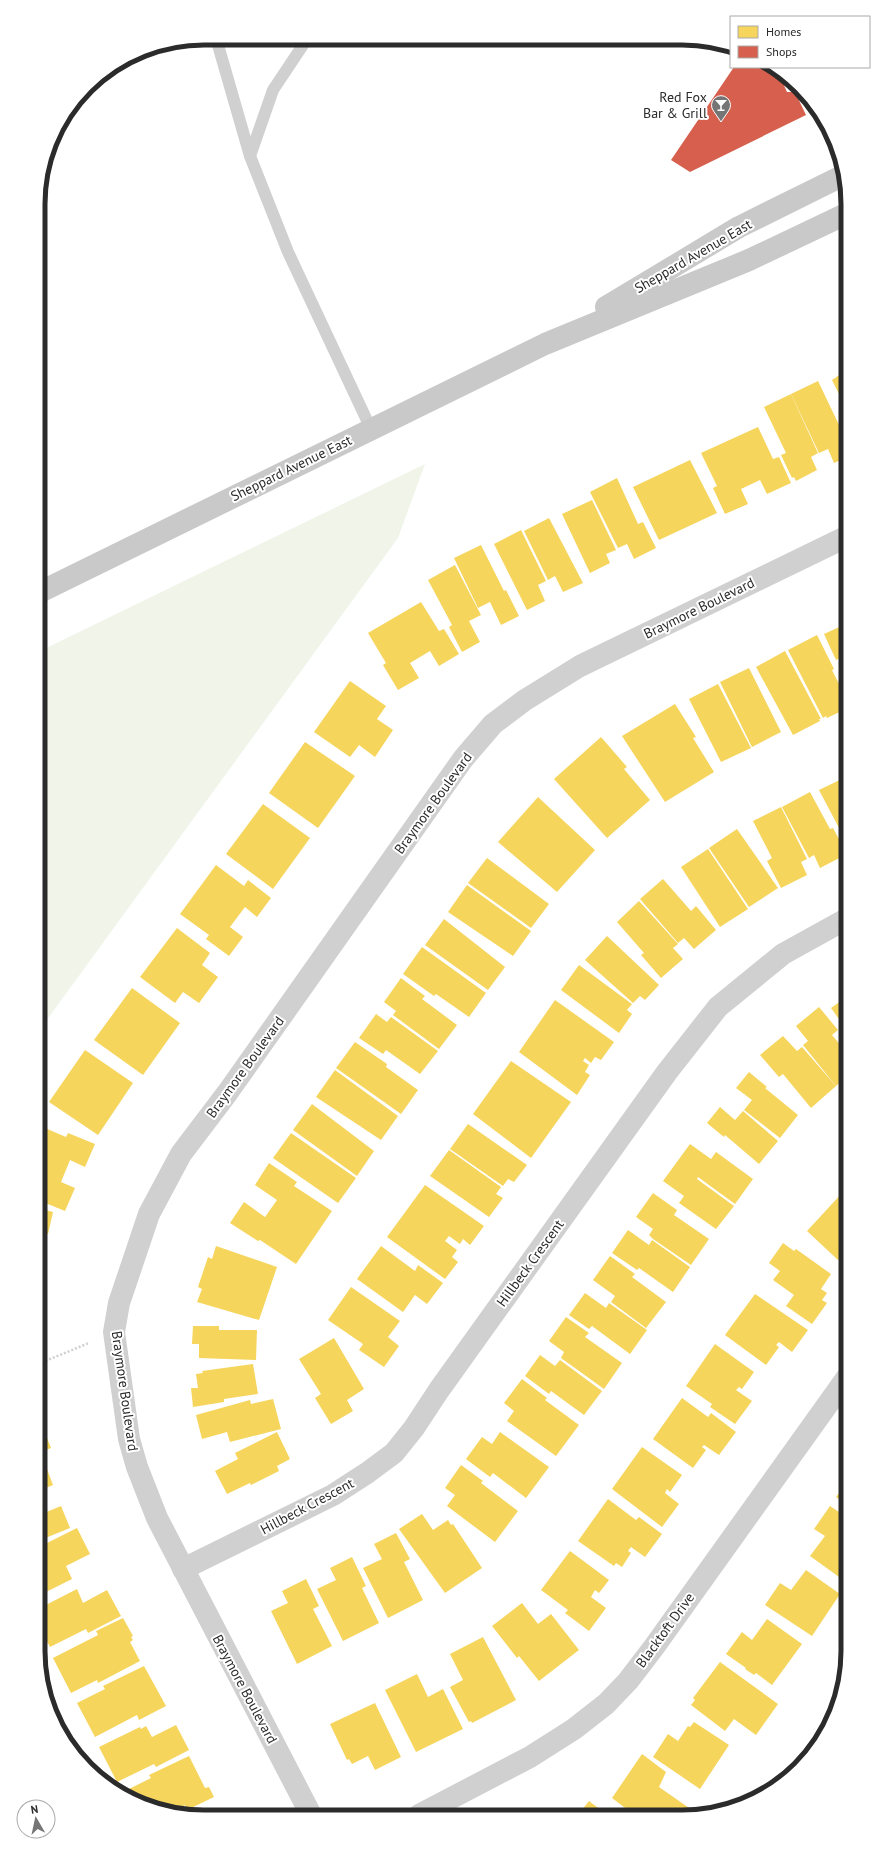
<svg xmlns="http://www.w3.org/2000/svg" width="886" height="1855" font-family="'PT Sans',sans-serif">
	<rect width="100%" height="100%" fill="#fff"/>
	<path fill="#f0f4e9" d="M425,464L398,538L38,1032V652Z"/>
	<g fill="#f6d55c">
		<path d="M848,369V412L832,380Z"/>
		<path d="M818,381L840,427L845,425L848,432V457L834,463L828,449L819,453L791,394Z"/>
		<path d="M791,394L818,453L811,457L817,470L796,481L794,477L792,478L781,455L786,453L764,407Z"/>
		<path d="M758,427L773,459L779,457L791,483L767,494L760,480L741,489L748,504L725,514L713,488L717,486L701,453Z"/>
		<path d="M690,460L717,513L659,540L633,487Z"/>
		<path d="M617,478L638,524L643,522L656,548L634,559L627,544L618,548L590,492Z"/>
		<path d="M592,500L616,550L606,554L610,563L590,573L562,514Z"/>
		<path d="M549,518L583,583L563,592L555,576L548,580L524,531Z"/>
		<path d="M521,530L546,581L538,585L545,601L527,610L494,544Z"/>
		<path d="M481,545L504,591L506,590L519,616L501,625L490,602L478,608L454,558Z"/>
		<path d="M455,565L481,615L469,621L480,642L462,652L449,627L452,625L428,580Z"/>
		<path d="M421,602L439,631L444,629L459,654L439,666L430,651L410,663L419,678L398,690L383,665L386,663L368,633Z"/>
		<path d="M848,623V670L842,657L836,660L824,634Z"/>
		<path d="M817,635L834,669L832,670L848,702V708L827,718L826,716L823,718L788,650Z"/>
		<path d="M785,651L821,719H819L820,721L793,735L756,667Z"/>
		<path d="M749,668L781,732L752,747L720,682Z"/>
		<path d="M350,681L386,706L377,719L393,730L375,757L359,745L350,757L314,732Z"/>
		<path d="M718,684L751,748L721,762L689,699Z"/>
		<path d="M675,704L696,737L693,738L714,772L665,802L622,736Z"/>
		<path d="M601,737L627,767L624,769L650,800L607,838L554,779Z"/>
		<path d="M305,742L355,776L318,828L269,793Z"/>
		<path d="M848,776V845L819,790Z"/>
		<path d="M810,792L830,829L833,828L847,854L820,868L814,855L809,858L782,807Z"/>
		<path d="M538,797L595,850L557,892L498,842Z"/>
		<path d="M263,804L310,838L273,889L226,854Z"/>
		<path d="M781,807L807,859L801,862L807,875L781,888L767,861L772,858L753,821Z"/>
		<path d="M737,829L778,888L749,907L709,848Z"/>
		<path d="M708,849L748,909L720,927L681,867Z"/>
		<path d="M487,858L549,904L531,928L468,883Z"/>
		<path d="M216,865L244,886L248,880L271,898L257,917L245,907L230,927L243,937L229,956L206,939L209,935L180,914Z"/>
		<path d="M663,879L691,911L696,906L716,930L694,949L684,938L678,943L640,899Z"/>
		<path d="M467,885L531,931L513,956L448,912Z"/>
		<path d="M639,901L678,944L673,948L683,959L661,978L641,955L644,953L617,922Z"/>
		<path d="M444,919L505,967L488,990L425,945Z"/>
		<path d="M177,928L210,953L202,965L218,977L199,1003L183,992L175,1003L140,977Z"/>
		<path d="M607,936L659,985L645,1000L640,996L633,1003L585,960Z"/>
		<path d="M422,947L486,993L469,1017L436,994L434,996L403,974Z"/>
		<path d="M579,965L632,1004L627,1010L632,1014L619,1033L561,990Z"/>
		<path d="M401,978L425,996L422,999L457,1025L439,1049L393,1015L396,1011L384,1002Z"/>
		<path d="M132,988L180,1023L143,1075L94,1040Z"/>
		<path d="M848,996V1032L831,1008Z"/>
		<path d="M555,1000L614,1042L601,1060L595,1057L591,1063L585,1058L583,1061L589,1065L585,1072L590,1075L577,1095L519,1052Z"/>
		<path d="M819,1007L838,1030L832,1035L848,1054V1076L836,1086L803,1045L808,1041L796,1026Z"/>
		<path d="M376,1014L387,1022L391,1017L438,1051L420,1074L386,1050L383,1054L359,1038Z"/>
		<path d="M783,1036L797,1051L802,1047L836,1086L811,1108L783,1074L779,1077L760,1055Z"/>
		<path d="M355,1042L387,1064L386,1067L418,1090L401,1114L336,1068Z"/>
		<path d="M85,1050L133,1083L98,1135L49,1102Z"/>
		<path d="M511,1061L571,1102L531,1158L473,1114Z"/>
		<path d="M335,1070L398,1116L381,1140L316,1097Z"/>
		<path d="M749,1072L767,1087L765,1088L798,1115L780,1138L744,1110L752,1100L736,1088Z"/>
		<path d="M312,1104L374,1151L357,1176L293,1130Z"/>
		<path d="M720,1107L735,1120L743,1111L778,1141L759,1164L725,1135L724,1137L707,1123Z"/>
		<path d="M468,1124L527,1165L514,1182L508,1179L503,1186L450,1149Z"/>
		<path d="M38,1125L66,1137L68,1133L95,1144L85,1167L70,1160L61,1182L75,1188L65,1211L38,1200L41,1194L38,1193Z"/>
		<path d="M291,1133L356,1178L338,1203L273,1158Z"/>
		<path d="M690,1144L711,1159L716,1152L753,1179L735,1204L698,1177L697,1179L734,1206L716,1229L679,1203L684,1196L663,1181Z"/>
		<path d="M449,1150L501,1187L496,1194L503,1198L489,1217L430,1176Z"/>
		<path d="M269,1163L297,1182L294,1186L332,1211L296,1264L260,1240L258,1241L230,1223L244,1202L265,1217L277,1200L255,1185Z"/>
		<path d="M425,1185L484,1226L470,1245L463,1239L460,1244L449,1236L445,1241L457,1250L452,1257L458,1262L445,1279L387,1237Z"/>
		<path d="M843,1192L848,1196V1254L845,1252L838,1260L807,1231Z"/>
		<path d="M653,1193L677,1210L674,1215L709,1239L691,1265L653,1239L649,1235L653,1229L636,1217Z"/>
		<path d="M38,1208L53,1212L48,1234L38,1232Z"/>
		<path d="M628,1230L649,1245L652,1240L690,1267L673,1292L639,1268L637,1270L612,1253Z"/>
		<path d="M783,1243L794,1251L796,1249L831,1274L821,1289L827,1293L822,1300L827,1303L812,1324L786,1306L794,1295L773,1280L780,1271L769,1263Z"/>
		<path d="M216,1246L277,1267L259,1320L197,1302L202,1289L198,1287L208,1257L212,1259Z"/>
		<path d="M381,1246L415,1271L418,1265L443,1283L427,1304L415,1295L403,1312L357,1279Z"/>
		<path d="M610,1256L635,1274L632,1277L666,1302L646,1328L611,1302L615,1296L593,1280Z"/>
		<path d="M38,1257L42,1258L39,1274L38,1273Z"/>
		<path d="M351,1287L400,1321L388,1337L399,1346L384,1367L359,1350L363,1344L328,1320Z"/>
		<path d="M585,1293L606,1308L609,1303L647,1330L630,1354L592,1326L589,1329L569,1315Z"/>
		<path d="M755,1294L808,1330L792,1352L779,1342L776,1345L779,1347L766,1365L725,1335Z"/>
		<path d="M566,1317L589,1333L585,1337L622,1363L604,1389L561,1358L564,1352L549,1341Z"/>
		<path d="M193,1326H219V1330H257L256,1360L199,1358V1344H192Z"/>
		<path d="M334,1338L364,1389L347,1400L353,1411L331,1424L315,1398L321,1394L299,1359Z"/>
		<path d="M715,1344L754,1372L742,1389L739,1387L736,1390L752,1401L735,1424L710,1407L712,1404L686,1386Z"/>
		<path d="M540,1355L555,1366L560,1360L602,1391L584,1415L551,1391L549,1394L525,1376Z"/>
		<path d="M253,1364L258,1394L224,1399V1402L193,1407L191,1388H198L196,1374L203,1373L202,1371Z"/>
		<path d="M522,1379L547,1398L545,1400L579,1425L556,1456L507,1421L514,1411L504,1403Z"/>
		<path d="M682,1398L708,1417L711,1413L736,1432L719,1455L704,1445L702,1447L706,1450L693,1468L653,1439Z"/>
		<path d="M273,1399L281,1429L230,1442L227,1432L202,1439L196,1415L250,1400L251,1404Z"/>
		<path d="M38,1415L51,1448L38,1453Z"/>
		<path d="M277,1432L290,1459L277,1466L279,1471L251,1485L250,1483L227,1494L215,1471L238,1459L235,1453Z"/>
		<path d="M500,1432L549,1467L526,1498L493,1473L490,1477L466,1459L482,1437L492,1444Z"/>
		<path d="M642,1447L682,1475L670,1492L667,1489L665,1493L679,1504L662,1527L612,1489Z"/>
		<path d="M44,1461L53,1485L38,1491V1464Z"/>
		<path d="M461,1465L483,1481L481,1483L518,1511L495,1542L447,1506L455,1495L445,1488Z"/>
		<path d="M848,1481V1506L836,1497Z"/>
		<path d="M38,1499L44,1513L61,1506L70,1528L43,1539L42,1534L38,1536Z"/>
		<path d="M608,1499L636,1520L639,1517L662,1534L645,1557L631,1547L628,1551L631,1553L622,1567L616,1563L614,1566L578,1541Z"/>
		<path d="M830,1506L848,1518V1580L846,1582L810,1556L825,1536L814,1529Z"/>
		<path d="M422,1514L433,1530L448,1520L451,1525L453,1524L482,1568L445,1593L399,1529Z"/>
		<path d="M77,1528L90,1554L66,1566L72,1579L38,1596V1553L47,1548L45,1544Z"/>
		<path d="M396,1533L410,1559L404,1562L423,1600L388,1618L363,1568L382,1559L374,1544Z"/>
		<path d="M570,1551L609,1580L599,1593L595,1590L591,1597L606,1608L589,1631L565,1613L568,1610L541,1590Z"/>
		<path d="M352,1557L366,1586L362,1588L379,1623L343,1641L317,1589L336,1580L330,1568Z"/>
		<path d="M806,1570L840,1594L812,1636L765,1605L780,1583L791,1590Z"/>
		<path d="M306,1579L319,1606L313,1609L332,1646L297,1664L271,1611L288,1603L282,1591Z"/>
		<path d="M77,1589L83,1603L107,1590L121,1616L88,1633L86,1629L50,1647L38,1624V1609Z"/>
		<path d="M522,1603L538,1624L551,1614L579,1650L539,1681L519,1656L517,1658L492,1626Z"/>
		<path d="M123,1618L133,1636L131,1637L133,1640L130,1642L140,1661L98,1683L97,1680L71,1693L53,1658L98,1635L96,1631Z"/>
		<path d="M767,1619L802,1644L772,1685L756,1673L754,1675L745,1669L746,1668L726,1654L742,1632L752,1640Z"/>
		<path d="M483,1637L516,1700L472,1723L471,1721L469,1722L450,1687L463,1680L450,1654Z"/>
		<path d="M720,1662L778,1704L756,1735L734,1719L725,1731L691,1705L695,1700L693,1698Z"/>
		<path d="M144,1666L166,1706L139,1720L137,1715L95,1737L77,1703L105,1689L103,1686Z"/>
		<path d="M417,1674L428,1697L443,1689L463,1729L416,1752L385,1690Z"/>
		<path d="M375,1703L401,1757L375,1770L368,1756L352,1764L349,1759L347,1760L330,1724Z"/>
		<path d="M694,1722L729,1745L700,1789L653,1757L668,1734L678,1741L688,1726L690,1727Z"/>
		<path d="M176,1725L189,1750L156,1767L154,1764L117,1782L99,1747L140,1727L141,1729L146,1726L152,1737Z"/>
		<path d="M642,1754L666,1772L659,1787L692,1810L688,1816L637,1817L612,1798Z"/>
		<path d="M189,1756L205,1788L209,1787L214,1797L187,1810L185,1805L170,1813L131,1800L125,1796L123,1792L151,1778L149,1775Z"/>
		<path d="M589,1801L610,1817L577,1816Z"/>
		<path d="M203,1809L206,1814H193Z"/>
		<path d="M563,1811L571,1816H559Z"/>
	</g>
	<path fill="#d6604d" d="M734,67H773L777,70L787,92H795L806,115L690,172L671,160Z"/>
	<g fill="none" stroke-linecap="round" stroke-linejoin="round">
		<path stroke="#d0d0d0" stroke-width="2.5" stroke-dasharray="2 2" stroke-linecap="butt" d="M38,1364L89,1343"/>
		<g stroke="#d0d0d0" stroke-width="12">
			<path d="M216,38L250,156"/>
			<path d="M307,39L273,90L250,156L288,252L371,429"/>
		</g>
		<g stroke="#d0d0d0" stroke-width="22">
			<path d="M183,1569L333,1495L367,1473L394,1453L414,1428L439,1390L667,1072L718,1007L783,954L848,918"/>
			<path d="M311,1815L157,1518L137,1467L129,1439L114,1332L119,1303L149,1214L181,1154L228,1092L463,759L493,724L525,700L580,666L848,536"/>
			<path d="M419,1815L530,1757L574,1729L606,1704L628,1681L654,1647L848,1376"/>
		</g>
		<g stroke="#c9c9c9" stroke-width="22">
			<path d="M606,307L739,227L844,175"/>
			<path d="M38,593L545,344L749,260L848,213"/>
		</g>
	</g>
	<defs>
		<g id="bar-pin" transform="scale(1)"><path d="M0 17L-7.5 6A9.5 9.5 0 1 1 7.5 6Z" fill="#757575" stroke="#fff"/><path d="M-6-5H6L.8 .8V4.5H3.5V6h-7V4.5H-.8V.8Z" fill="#fff"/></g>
	</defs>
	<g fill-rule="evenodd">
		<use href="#bar-pin" x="721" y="105"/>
	</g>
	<g text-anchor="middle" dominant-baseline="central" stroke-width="4" stroke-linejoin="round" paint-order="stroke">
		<g font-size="14" fill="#2b2b2b" stroke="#fff" text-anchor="end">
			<text x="707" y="97">Red Fox<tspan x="707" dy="16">Bar &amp; Grill</tspan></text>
		</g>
		<g font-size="14" fill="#2b2b2b" stroke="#fff">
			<text transform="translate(693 256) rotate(-30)">Sheppard Avenue East</text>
			<text transform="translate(291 468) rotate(-26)">Sheppard Avenue East</text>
			<text transform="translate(699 608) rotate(-26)">Braymore Boulevard</text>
			<text transform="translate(433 803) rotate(-54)">Braymore Boulevard</text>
			<text transform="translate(245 1067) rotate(-54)">Braymore Boulevard</text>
			<text transform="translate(530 1263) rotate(-54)">Hillbeck Crescent</text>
			<text transform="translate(125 1391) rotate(82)">Braymore Boulevard</text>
			<text transform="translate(307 1506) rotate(-28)">Hillbeck Crescent</text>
			<text transform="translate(665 1630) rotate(-54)">Blacktoft Drive</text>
			<text transform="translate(245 1689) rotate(62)">Braymore Boulevard</text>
		</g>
	</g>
	<path d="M0 0H886V1855H0ZM204 45H682A159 159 0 0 1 841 204V1651A159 159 0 0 1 682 1810H204A159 159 0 0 1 45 1651V204A159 159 0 0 1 204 45Z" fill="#fff" fill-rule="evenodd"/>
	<path fill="none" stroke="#2b2b2b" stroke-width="5" d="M204 45H682A159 159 0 0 1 841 204V1651A159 159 0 0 1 682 1810H204A159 159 0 0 1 45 1651V204A159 159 0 0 1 204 45Z"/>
	<rect x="730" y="16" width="140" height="52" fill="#ffffff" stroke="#aaaaaa"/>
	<rect x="738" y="26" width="20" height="12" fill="#f6d55c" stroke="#aaaaaa"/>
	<text x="766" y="36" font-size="12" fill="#2b2b2b">Homes</text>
	<rect x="738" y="46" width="20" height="12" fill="#d6604d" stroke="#aaaaaa"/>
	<text x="766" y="56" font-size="12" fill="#2b2b2b">Shops</text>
	<g transform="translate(36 1819) rotate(351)"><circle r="19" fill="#ffffff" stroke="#aaaaaa"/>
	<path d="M0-3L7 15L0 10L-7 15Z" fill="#757575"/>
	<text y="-6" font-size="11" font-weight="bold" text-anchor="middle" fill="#2b2b2b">N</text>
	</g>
</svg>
